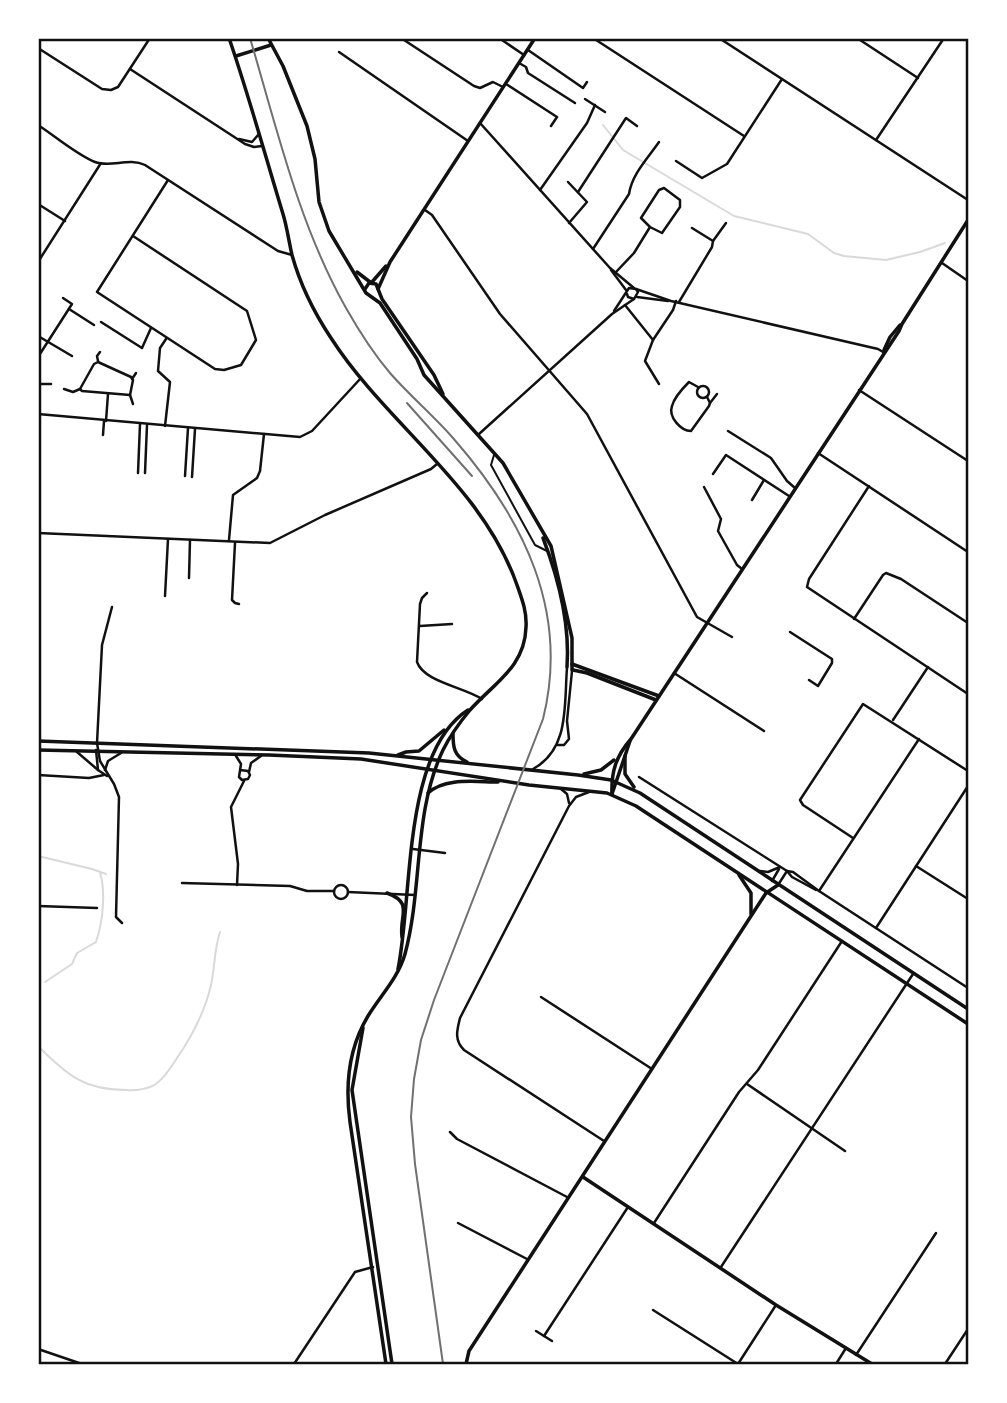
<svg xmlns="http://www.w3.org/2000/svg" width="1007" height="1403" font-family="Commissioner,sans-serif">
	<rect width="100%" height="100%" fill="#fff"/>
	<g fill="none" stroke-linecap="round" stroke-linejoin="round">
		<g stroke="#d9d9d9" stroke-width="2">
			<path d="M603,125L623,150L734,216L808,234L834,253L844,256L886,260L920,252L945,243"/>
			<path d="M38,856L92,869L106,874"/>
			<path d="M45,982L72,964L77,953L96,942C103,921 106,893 100,872"/>
			<path d="M38,1046C67,1075 84,1090 126,1090C135,1091 150,1089 157,1083C168,1075 175,1060 183,1049C195,1030 206,1007 211,985C215,967 214,950 220,932"/>
		</g>
		<path stroke="#111" stroke-width="2" d="M494,455L491,465L535,545L547,551"/>
		<g stroke="#111" stroke-width="2.5">
			<path d="M401,38L474,86L480,88L493,82L503,87"/>
			<path d="M499,38L524,55"/>
			<path d="M593,38L744,136"/>
			<path d="M719,38L968,200"/>
			<path d="M857,38L918,78"/>
			<path d="M38,48L102,89L111,90L118,87L150,38"/>
			<path d="M528,50L583,88L587,82"/>
			<path d="M339,52L468,141"/>
			<path d="M519,63L526,67L528,73L575,103"/>
			<path d="M130,69L245,144L254,147L262,146"/>
			<path d="M506,84L557,117L551,126"/>
			<path d="M585,99L605,112"/>
			<path d="M480,123L610,268L634,288"/>
			<path d="M38,125C55,136 77,155 95,162C111,168 129,157 145,165L278,251L292,255"/>
			<path d="M239,139L252,142L259,134"/>
			<path d="M876,140L944,38"/>
			<path d="M676,161L702,178L727,164L782,79"/>
			<path d="M568,182L587,202L569,223"/>
			<path d="M540,190L587,123L595,105"/>
			<path d="M578,192L626,118L637,126"/>
			<path d="M38,204L65,221"/>
			<path d="M425,210L432,215L500,314L587,414L697,617L732,637"/>
			<path d="M133,236L247,311L256,340L241,365L224,370L215,369L97,292L168,180"/>
			<path d="M713,241L726,223"/>
			<path d="M593,249L629,194C632,174 648,158 659,142"/>
			<path d="M38,262L101,163"/>
			<path d="M942,263L968,281"/>
			<path d="M611,270L626,290"/>
			<path d="M616,272L634,253L650,227L662,233L680,207V200L664,188L659,190L641,218L650,227"/>
			<path d="M636,289L671,301L878,349L883,352"/>
			<path d="M637,297L668,301"/>
			<path d="M679,302L712,247L713,241L692,228"/>
			<path d="M625,305L653,340L645,361L659,384"/>
			<path d="M69,309L94,325"/>
			<path d="M614,311L629,288L636,289L638,292L634,299L628,297L627,294"/>
			<path d="M101,322L142,348L151,328"/>
			<path d="M38,336L72,356"/>
			<path d="M653,340L673,310L676,301"/>
			<path d="M38,357L72,304L63,298"/>
			<path d="M98,361L97,356L100,352"/>
			<path d="M98,362L131,377L133,380L130,395L82,391L80,389L94,364Z"/>
			<path d="M132,379L136,373"/>
			<path d="M38,384H51"/>
			<circle cx="703" cy="392" r="6"/>
			<path d="M698,387L689,382C683,388 674,398 672,406C668,417 681,431 691,431L709,406L710,403L707,397"/>
			<path d="M64,389L73,392L80,389"/>
			<path d="M859,390L968,461"/>
			<path d="M130,395L133,404"/>
			<path d="M710,403L717,394"/>
			<path d="M38,414L300,437L312,431L361,378"/>
			<path d="M106,421L108,394"/>
			<path d="M165,426L170,382L158,371L160,348L166,339"/>
			<path d="M728,431L771,458L787,481L795,488"/>
			<path d="M479,434L612,314L634,299"/>
			<path d="M103,435L104,421"/>
			<path d="M818,453L968,552"/>
			<path d="M138,473L140,424"/>
			<path d="M145,473L147,425"/>
			<path d="M713,474L726,455L789,496"/>
			<path d="M185,476L188,428"/>
			<path d="M192,477L195,429"/>
			<path d="M869,486L809,579L807,587L968,694"/>
			<path d="M704,487L721,519L718,531L737,565L742,569"/>
			<path d="M752,500L764,480"/>
			<path d="M38,533L270,543L325,515L431,469L437,464"/>
			<path d="M229,540L233,495L257,478L260,471L264,434"/>
			<path d="M235,543L232,600L235,603L239,604"/>
			<path d="M189,578L190,540"/>
			<path d="M427,593L422,598L420,604L417,662C424,682 464,687 482,699"/>
			<path d="M165,596L168,539"/>
			<path d="M854,619L883,575L886,573L901,579L968,623"/>
			<path d="M420,626L452,624"/>
			<path d="M790,632L832,659V663L818,686L809,680"/>
			<path d="M674,673L764,731"/>
			<path d="M893,720L928,667"/>
			<path d="M97,743L100,761L114,784L119,797L116,917L122,923"/>
			<path d="M97,743L102,645L112,607"/>
			<path d="M557,745H564L569,739L567,721L572,671"/>
			<path d="M96,750L98,770L107,776"/>
			<path d="M77,752L98,770"/>
			<path d="M236,756L241,764L239,777L242,780L248,779L250,775L248,771L240,770"/>
			<path d="M533,769C570,749 564,704 567,668"/>
			<path d="M105,770L108,761L121,753"/>
			<path d="M249,772L251,763L261,756"/>
			<path d="M38,775L89,778L104,775"/>
			<path d="M639,777L787,871L792,877L816,890"/>
			<path d="M561,789L567,794L569,803"/>
			<path d="M589,792L576,797L569,806L460,1018C457,1030 454,1040 464,1050L604,1141"/>
			<path d="M853,838L803,805L800,800L863,704L968,771"/>
			<path d="M413,849L445,853"/>
			<path d="M916,866L968,899"/>
			<path d="M760,871L768,872L780,867"/>
			<path d="M787,871L793,872L819,891L968,988"/>
			<path d="M772,881L779,869"/>
			<path d="M182,883L290,886L307,891H334"/>
			<path d="M237,885L238,864L231,807L244,781"/>
			<path d="M778,885L787,871"/>
			<circle cx="341" cy="892" r="7"/>
			<path d="M819,891L919,739"/>
			<path d="M348,892L415,895"/>
			<path d="M38,906L97,908"/>
			<path d="M876,928L968,786"/>
			<path d="M541,997L652,1069"/>
			<path d="M747,1084L845,1151"/>
			<path d="M450,1132L457,1139L567,1197"/>
			<path d="M458,1223L527,1259"/>
			<path d="M654,1223L739,1092L758,1070L842,941"/>
			<path d="M721,1267L913,974"/>
			<path d="M653,1310L738,1364"/>
			<path d="M536,1331L552,1341"/>
			<path d="M544,1336L628,1207"/>
			<path d="M38,1349L82,1364"/>
			<path d="M856,1355L936,1233"/>
			<path d="M294,1364L355,1272L373,1267"/>
			<path d="M738,1364L776,1305"/>
			<path d="M836,1364L846,1348"/>
			<path d="M945,1364L968,1329"/>
		</g>
		<g stroke="#111" stroke-width="3.5">
			<path d="M229,38C249,96 265,155 283,214C287,227 289,242 292,255C300,284 315,314 331,338C387,425 482,485 517,585C522,599 527,612 526,627C525,667 494,683 470,710C460,722 450,736 443,750C413,813 423,887 405,954C398,978 381,995 368,1016C348,1049 345,1085 350,1122L386,1364"/>
			<path d="M268,38L283,66L307,126L315,159L319,202L329,231L366,293L380,303L417,359L424,375L503,463L551,546L572,638V670"/>
			<path d="M236,56L271,45"/>
			<path d="M357,272L370,282"/>
			<path d="M372,282L386,266"/>
			<path d="M365,289L369,283L376,284L382,299L434,375L443,394"/>
			<path d="M378,289L390,262L535,38"/>
			<path d="M543,538C558,577 570,624 567,667"/>
			<path d="M572,664L659,696"/>
			<path d="M573,670L587,673L656,700"/>
			<path d="M453,734C453,747 454,756 467,762"/>
			<path d="M398,755L406,752L419,751L444,730"/>
			<path d="M428,793C445,777 476,782 498,782"/>
			<path d="M739,875L751,893V914"/>
			<path d="M387,893C414,903 399,915 402,937"/>
			<path d="M398,969C413,897 402,752 468,710"/>
			<path d="M363,1028L352,1090L392,1364"/>
			<path d="M583,1177L776,1305L872,1364"/>
			<path d="M466,1364L469,1351L766,893"/>
		</g>
		<g stroke="#111" stroke-width="3.5">
			<path d="M884,350L890,337L900,325"/>
			<path d="M38,741L369,753L578,775L611,780L640,793L968,1009"/>
			<path d="M38,750L269,755L361,759L529,785L607,793L636,806L968,1024"/>
			<path d="M625,756V774L634,787"/>
			<path d="M584,774L601,770L614,760"/>
			<path d="M612,794C611,772 616,756 631,739L899,331L902,324L968,220"/>
			<path d="M612,794L630,741"/>
			<path d="M766,893L778,885"/>
		</g>
		<g stroke="#707070" stroke-width="2">
			<path d="M250,38C277,129 299,225 346,308C359,331 373,353 390,373C410,396 433,415 453,438C523,518 570,611 543,719L434,1000L421,1040L414,1079L411,1117L415,1164L443,1364"/>
			<path d="M407,403L472,476"/>
		</g>
	</g>
	<rect width="1007" height="1403" fill="none" stroke="#ffffff" stroke-width="80"/>
	<rect x="40" y="40" width="927" height="1323" fill="none" stroke="#111" stroke-width="2.5"/>
</svg>
